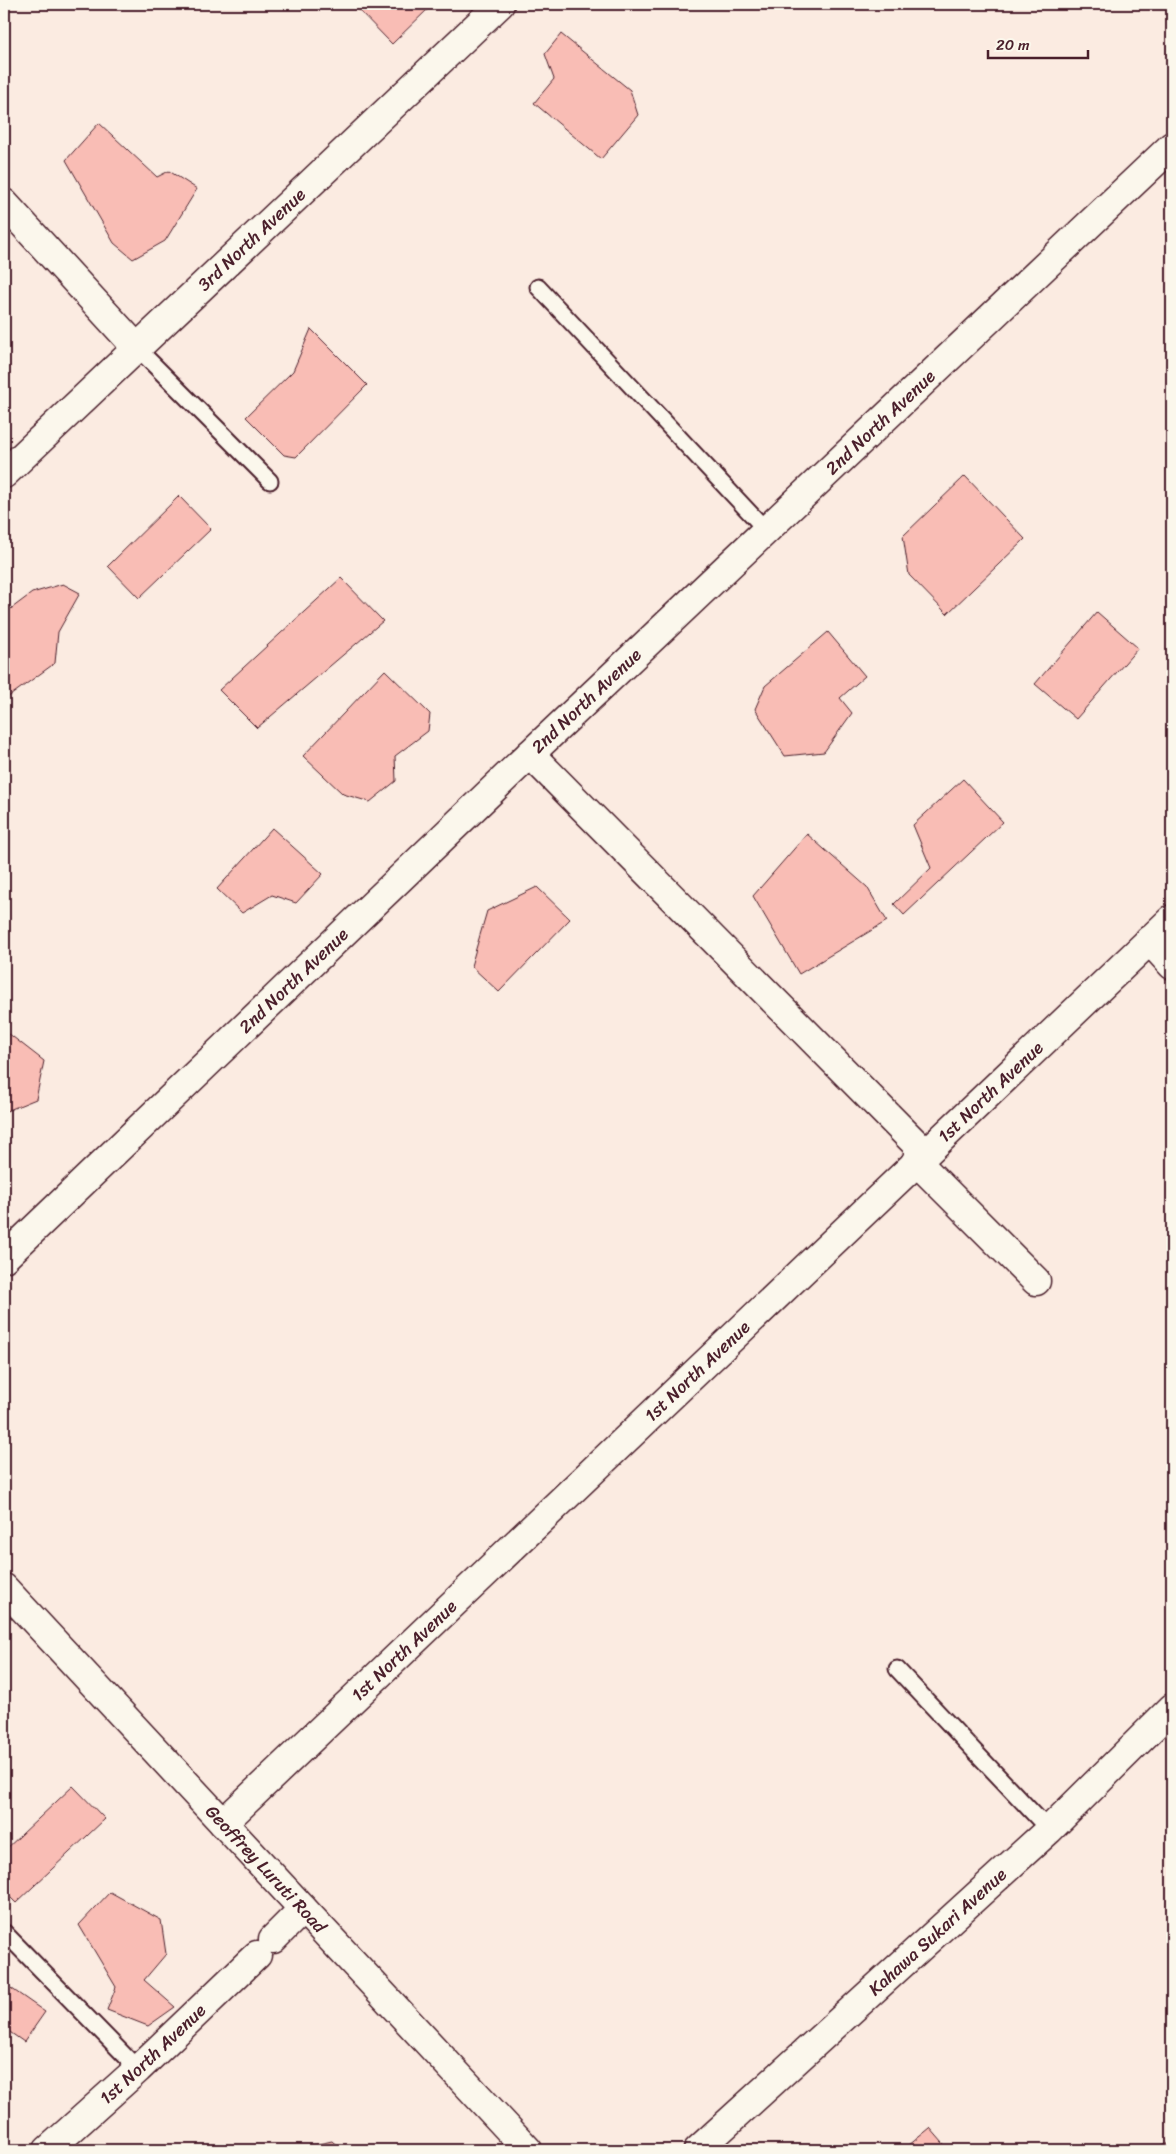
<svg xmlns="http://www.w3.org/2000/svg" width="1176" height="2154" font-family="Sriracha,sans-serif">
	<rect width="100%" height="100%" fill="#fbebe1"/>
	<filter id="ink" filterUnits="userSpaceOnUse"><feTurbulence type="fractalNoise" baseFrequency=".02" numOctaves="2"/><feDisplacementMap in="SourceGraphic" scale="10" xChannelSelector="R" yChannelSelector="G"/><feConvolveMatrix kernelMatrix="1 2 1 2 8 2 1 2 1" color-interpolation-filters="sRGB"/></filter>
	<g filter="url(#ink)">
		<g fill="#f9bdb5" stroke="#4a1f2b">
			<path d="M353,4H433L392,44Z"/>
			<path d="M561,34L630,90L638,115L601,159L534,103L554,79L545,54Z"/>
			<path d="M99,123L157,177L169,171L197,189L165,241L133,259L114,243L66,160Z"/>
			<path d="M311,329L367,385L296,457L284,455L246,417L293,371Z"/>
			<path d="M965,476L1025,539L947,614L909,575L903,536Z"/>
			<path d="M179,496L211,529L139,598L108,566Z"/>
			<path d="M341,578L383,621L257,728L219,690Z"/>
			<path d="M63,584L80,593L58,632L55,663L7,698L4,693V614L32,593Z"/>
			<path d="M1097,612L1138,648L1076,719L1035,684Z"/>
			<path d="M828,632L865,676L840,698L852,713L824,752L785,756L755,709L765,686Z"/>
			<path d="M385,670L430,714L428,731L395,756L396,781L370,802L343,794L303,756Z"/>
			<path d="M963,779L1003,822L904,915L894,904L931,868L913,825Z"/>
			<path d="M272,828L323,874L296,903L272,895L242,913L217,889Z"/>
			<path d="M807,834L867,887L887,921L799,974L753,896Z"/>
			<path d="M537,887L570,919L499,992L471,966L487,911Z"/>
			<path d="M4,1030L44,1061L36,1099L4,1112Z"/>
			<path d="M73,1786L105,1819L16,1903L4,1891V1851Z"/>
			<path d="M110,1892L161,1920L166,1954L144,1980L175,2007L148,2026L107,2010L116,1987L79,1925Z"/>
			<path d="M5,1984L45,2012L24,2042L4,2028Z"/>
			<path d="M930,2128L949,2150H903Z"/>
			<path d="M332,2141L342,2150H292Z"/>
			<path d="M1167,2143L1172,2145V2150H1151Z"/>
		</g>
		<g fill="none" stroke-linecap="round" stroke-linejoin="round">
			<g stroke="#4a1f2b" stroke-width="19">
				<g id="lane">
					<path d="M538,287L766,530"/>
					<path d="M136,347L270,481"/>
					<path d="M897,1669L1049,1830"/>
					<path d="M4,1932L138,2069"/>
				</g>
			</g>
			<g stroke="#4a1f2b" stroke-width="31">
				<g id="street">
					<path d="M4,203L136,347"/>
					<path id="s1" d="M4,474L500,4"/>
					<path d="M530,754L925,1153"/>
					<path d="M1149,940L1172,965"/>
					<path d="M916,1161L1036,1281"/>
					<path id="s2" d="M4,1258L530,754L1172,146"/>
					<path id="s3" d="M4,1588L528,2150"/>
					<path id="s4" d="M223,1823L1172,919"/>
					<path d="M273,1939L303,1909"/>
					<path id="s5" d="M48,2150L138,2069L257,1955"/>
					<path id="s6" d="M698,2150L1049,1830L1172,1708"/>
				</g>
			</g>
			<use href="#lane" stroke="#fbf7ec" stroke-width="15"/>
			<use href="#street" stroke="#fbf7ec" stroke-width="28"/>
		</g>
	</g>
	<g text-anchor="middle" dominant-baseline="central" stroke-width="4.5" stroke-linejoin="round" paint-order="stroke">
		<g font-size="18" fill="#4a1f2b" stroke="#fbf7ec">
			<text stroke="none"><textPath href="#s1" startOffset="341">3rd North Avenue</textPath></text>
			<text stroke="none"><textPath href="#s2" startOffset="1211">2nd North Avenue</textPath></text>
			<text stroke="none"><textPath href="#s2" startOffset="806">2nd North Avenue</textPath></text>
			<text stroke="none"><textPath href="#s2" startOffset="401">2nd North Avenue</textPath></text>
			<text stroke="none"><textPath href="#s4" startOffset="1060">1st North Avenue</textPath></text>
			<text stroke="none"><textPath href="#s4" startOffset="655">1st North Avenue</textPath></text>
			<text stroke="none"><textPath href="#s4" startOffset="250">1st North Avenue</textPath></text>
			<text stroke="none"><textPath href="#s3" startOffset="384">Geoffrey Luruti Road</textPath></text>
			<text stroke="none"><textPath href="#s6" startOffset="324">Kahawa Sukari Avenue</textPath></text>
			<text stroke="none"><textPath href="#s5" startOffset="142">1st North Avenue</textPath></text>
		</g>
	</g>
	<rect width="1176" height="2154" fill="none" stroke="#fbf7ec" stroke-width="20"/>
	<rect x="10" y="10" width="1156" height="2134" fill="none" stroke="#4a1f2b" stroke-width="2" filter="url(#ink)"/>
	<path d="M988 50v8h100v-8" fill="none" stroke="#4a1f2b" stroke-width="2.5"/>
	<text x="996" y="50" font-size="15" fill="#4a1f2b" stroke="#fbf7ec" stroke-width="4" paint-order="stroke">20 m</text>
</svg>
